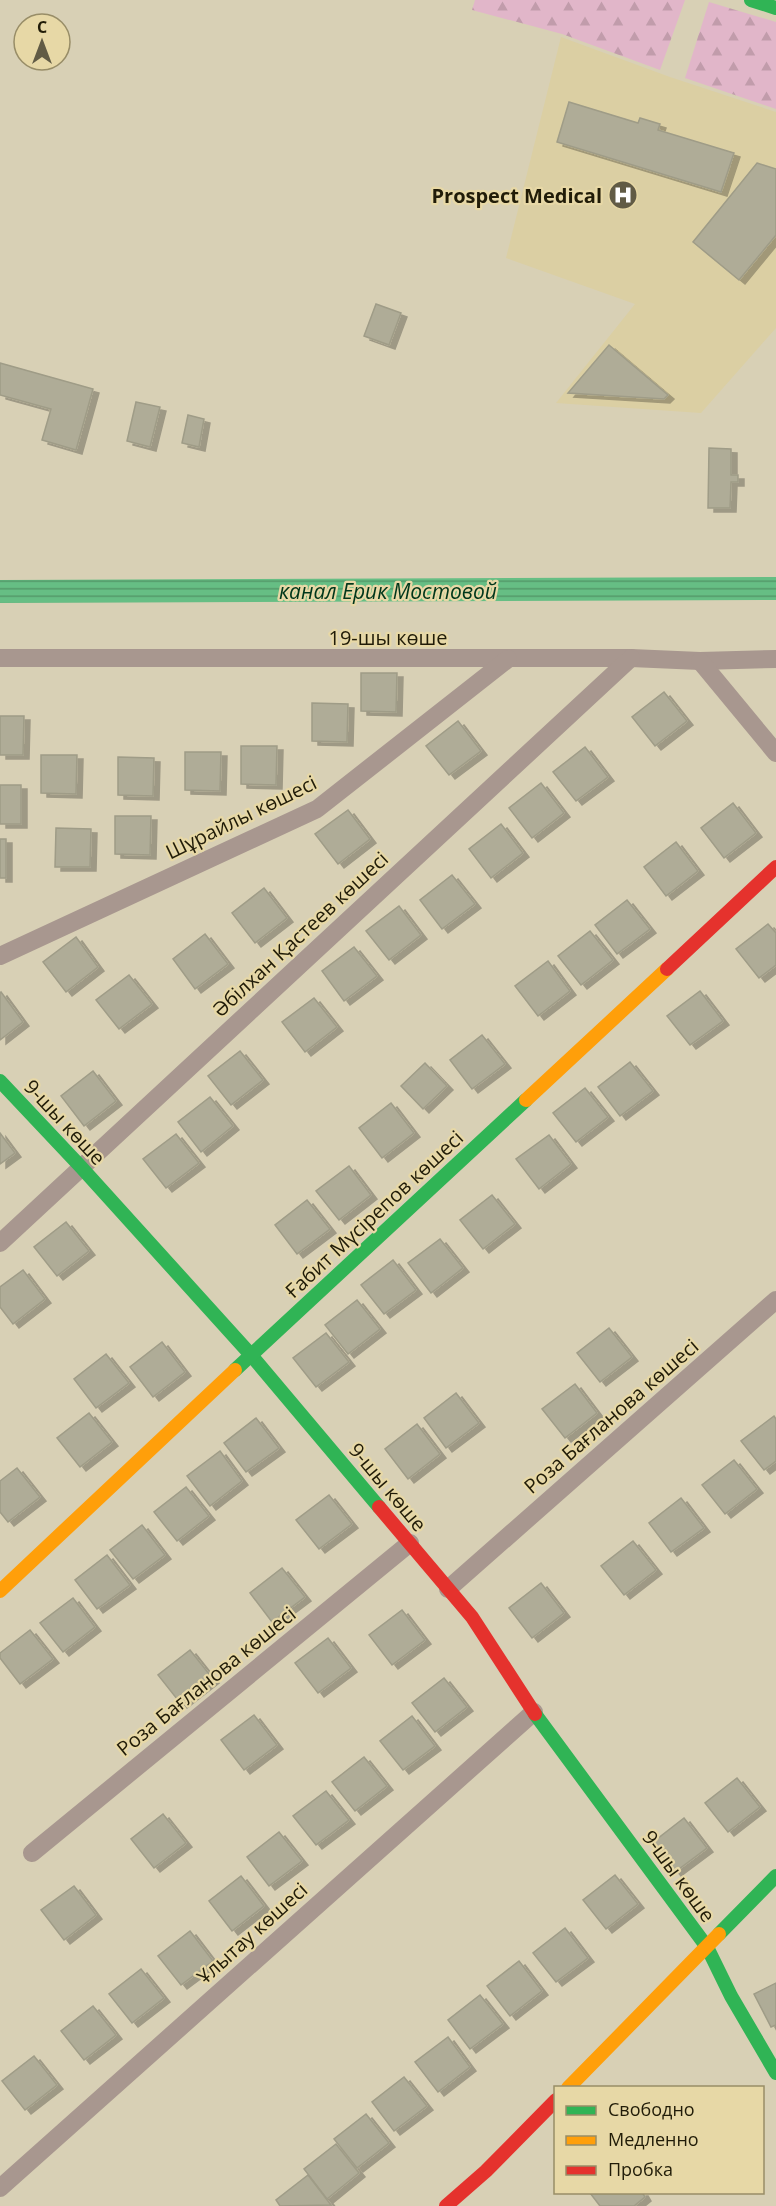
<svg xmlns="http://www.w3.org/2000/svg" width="776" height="2206" font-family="'Open Sans',sans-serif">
	<defs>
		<pattern id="forest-firs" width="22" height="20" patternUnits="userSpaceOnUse" patternTransform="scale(1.5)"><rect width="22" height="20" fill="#e1b6c9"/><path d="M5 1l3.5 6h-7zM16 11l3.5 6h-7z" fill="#c19cab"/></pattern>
		<pattern id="water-rules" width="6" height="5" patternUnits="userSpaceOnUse" patternTransform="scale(1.5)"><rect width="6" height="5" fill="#66be84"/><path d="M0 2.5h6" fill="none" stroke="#549a6a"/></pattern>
		<filter id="shadow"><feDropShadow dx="6" dy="4" stdDeviation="0" flood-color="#0004"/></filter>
	</defs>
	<rect width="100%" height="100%" fill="#d8d0b5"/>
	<path fill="#dbcfa3" d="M561,37L670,77L776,112V328L701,413L556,403L635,304L506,258Z"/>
	<g fill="url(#forest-firs)">
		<path d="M475,0H685L660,70L562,34L472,10Z"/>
		<path d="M709,2L776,22V109L685,78Z"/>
	</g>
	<path fill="url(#water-rules)" d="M776,577V600L0,603V580Z"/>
	<g fill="#afac97" stroke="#9f9c87" stroke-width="1.5" filter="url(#shadow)">
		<path d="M569,102L638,123L640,118L660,124L658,130L734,153L721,192L557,142Z"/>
		<path d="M757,163L776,169V235L739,280L693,242Z"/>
		<path d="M376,304L401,313L389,345L364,336Z"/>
		<path d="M609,345L668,395L664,399L568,393Z"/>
		<path d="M0,363L93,389L76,450L42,440L51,409L0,395Z"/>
		<path d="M136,402L160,407L150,447L127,441Z"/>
		<path d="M188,415L204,419L199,447L182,443Z"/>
		<path d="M709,448L731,449V475H738V482H731L730,508H708Z"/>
		<path d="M361,673H397L396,712L361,711Z"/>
		<path d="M664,692L687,721L655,746L632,717Z"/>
		<path d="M312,703L348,704L347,742L312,741Z"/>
		<path d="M0,716H24L23,755H0Z"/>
		<path d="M458,721L481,751L449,775L426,746Z"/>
		<path d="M241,746H277L276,785L241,784Z"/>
		<path d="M585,747L608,777L576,801L553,772Z"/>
		<path d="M185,752H221L220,791L185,790Z"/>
		<path d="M41,755H77L76,794L41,793Z"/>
		<path d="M118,757L154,758L153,796L118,795Z"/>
		<path d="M541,783L564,813L532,838L509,808Z"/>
		<rect x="0" y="785" width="21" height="39"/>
		<path d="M733,803L756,833L724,858L701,828Z"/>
		<path d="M348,810L370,839L338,864L315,834Z"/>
		<path d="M115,816H151L150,855L115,854Z"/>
		<path d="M501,824L523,853L491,878L469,849Z"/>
		<path d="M56,828L91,829L90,867H55Z"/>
		<rect x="0" y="839" width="6" height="39"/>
		<path d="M676,842L698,871L666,896L644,867Z"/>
		<path d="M452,875L475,904L442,929L420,900Z"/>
		<path d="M264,888L287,918L255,943L232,913Z"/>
		<path d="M627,900L650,929L617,954L595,925Z"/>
		<path d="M399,906L421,935L389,960L366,931Z"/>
		<path d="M768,924L776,933V965L759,978L736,949Z"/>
		<path d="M590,931L613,960L581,985L558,956Z"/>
		<path d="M205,934L228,964L195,989L173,959Z"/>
		<path d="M76,937L98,967L66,992L43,962Z"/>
		<path d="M354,947L377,976L344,1001L322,971Z"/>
		<path d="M548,961L570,991L538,1016L515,986Z"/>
		<path d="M129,975L152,1004L119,1029L96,1000Z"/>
		<path d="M700,991L723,1021L690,1045L667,1016Z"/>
		<path d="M1,992L23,1022L0,1040V993Z"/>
		<path d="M314,998L337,1027L305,1052L282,1022Z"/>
		<path d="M482,1035L505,1064L472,1089L450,1060Z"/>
		<path d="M240,1051L263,1080L231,1105L208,1076Z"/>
		<path d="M630,1062L653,1091L620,1116L598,1087Z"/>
		<path d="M425,1063L447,1086L423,1109L401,1086Z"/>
		<path d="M93,1071L116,1101L84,1126L61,1096Z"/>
		<path d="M585,1088L608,1117L576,1142L553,1113Z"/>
		<path d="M210,1097L233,1126L201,1152L178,1122Z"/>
		<path d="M391,1103L414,1133L382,1158L359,1128Z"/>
		<path d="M0,1133L15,1153L0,1164Z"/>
		<path d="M176,1134L199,1163L166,1188L143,1159Z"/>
		<path d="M549,1135L571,1164L539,1189L516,1159Z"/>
		<path d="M349,1166L371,1195L339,1220L316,1191Z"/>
		<path d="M492,1195L515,1224L483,1249L460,1220Z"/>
		<path d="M307,1200L330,1229L297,1254L275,1225Z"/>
		<path d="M66,1222L89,1251L57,1276L34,1247Z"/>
		<path d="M440,1239L463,1268L431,1293L408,1263Z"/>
		<path d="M393,1260L416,1290L384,1314L361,1285Z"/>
		<path d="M23,1270L45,1299L13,1324L0,1307V1287Z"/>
		<path d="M357,1300L380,1329L348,1354L325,1325Z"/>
		<path d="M609,1328L632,1357L600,1382L577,1353Z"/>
		<path d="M326,1333L349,1362L316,1387L293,1358Z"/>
		<path d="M162,1342L185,1372L153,1397L130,1367Z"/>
		<path d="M106,1354L129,1383L96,1408L74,1379Z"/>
		<path d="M575,1384L597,1413L565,1438L542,1409Z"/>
		<path d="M456,1393L479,1423L446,1448L424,1418Z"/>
		<path d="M89,1413L112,1442L80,1467L57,1438Z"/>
		<path d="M774,1416L776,1419V1461L764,1470L741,1441Z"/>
		<path d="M256,1418L279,1448L246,1472L224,1443Z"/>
		<path d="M417,1424L440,1454L408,1479L385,1449Z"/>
		<path d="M220,1451L242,1481L210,1506L187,1476Z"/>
		<path d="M734,1460L757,1489L725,1514L702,1485Z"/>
		<path d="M17,1468L40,1497L8,1522L0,1512V1481Z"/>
		<path d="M186,1487L209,1516L177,1541L154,1512Z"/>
		<path d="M329,1495L352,1524L319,1549L296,1520Z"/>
		<path d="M681,1498L704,1528L671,1552L649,1523Z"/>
		<path d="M142,1525L165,1555L133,1579L110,1550Z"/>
		<path d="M633,1541L656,1570L624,1595L601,1566Z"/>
		<path d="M107,1555L130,1585L97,1609L75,1580Z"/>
		<path d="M282,1568L305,1597L272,1622L250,1593Z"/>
		<path d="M541,1583L564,1613L532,1638L509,1608Z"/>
		<path d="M73,1598L95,1627L63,1652L40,1623Z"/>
		<path d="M402,1610L425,1640L392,1665L369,1635Z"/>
		<path d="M30,1630L53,1659L20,1684L0,1658V1653Z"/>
		<path d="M328,1638L351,1668L318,1693L295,1663Z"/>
		<path d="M190,1650L213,1679L181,1704L158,1675Z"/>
		<path d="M444,1678L467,1707L435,1732L412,1703Z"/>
		<path d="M254,1715L277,1745L244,1770L221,1740Z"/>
		<path d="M412,1716L435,1746L403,1770L380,1741Z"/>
		<path d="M364,1757L387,1786L355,1811L332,1782Z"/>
		<path d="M737,1778L760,1807L728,1832L705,1803Z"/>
		<path d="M326,1791L349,1820L316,1845L293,1816Z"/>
		<path d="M163,1814L186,1843L154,1868L131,1839Z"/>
		<path d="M684,1818L707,1848L675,1872L652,1843Z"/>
		<path d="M279,1832L302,1861L269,1886L247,1857Z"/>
		<path d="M615,1875L638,1904L606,1929L583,1900Z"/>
		<path d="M241,1876L264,1906L232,1931L209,1901Z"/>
		<path d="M74,1886L96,1915L64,1940L41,1910Z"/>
		<path d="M565,1928L588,1958L556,1982L533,1953Z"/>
		<path d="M190,1931L213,1961L181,1985L158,1956Z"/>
		<path d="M519,1961L542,1991L510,2016L487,1986Z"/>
		<path d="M141,1969L164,1998L132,2023L109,1994Z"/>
		<path d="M776,1983V2025L771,2027L754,1994Z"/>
		<path d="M480,1995L503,2024L470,2049L448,2020Z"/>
		<path d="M93,2006L116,2035L84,2060L61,2031Z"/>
		<path d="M448,2037L470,2067L438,2092L415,2062Z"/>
		<path d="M34,2056L57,2085L25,2110L2,2081Z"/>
		<path d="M404,2077L427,2106L394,2131L372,2102Z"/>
		<path d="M366,2114L389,2143L357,2168L334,2139Z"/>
		<path d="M336,2144L359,2173L327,2199L304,2169Z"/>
		<path d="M308,2175L331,2205L280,2206L276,2200Z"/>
		<path d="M642,2192L645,2197L634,2206H600L590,2193Z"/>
	</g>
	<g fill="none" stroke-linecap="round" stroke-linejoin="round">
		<g stroke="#a8978f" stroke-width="18">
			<path d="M0,658H631L700,661L776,659"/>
			<path d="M700,661L776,753"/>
			<path d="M0,956L317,809L508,659"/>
			<path d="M0,1243L631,658"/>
			<path d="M448,1589L776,1300"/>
			<path d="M32,1853L410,1543"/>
			<path d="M0,2188L534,1712"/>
		</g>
		<g stroke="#30b455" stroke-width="14">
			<path d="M751,0L776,8"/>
			<path d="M0,1081L81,1167L251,1355L379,1507"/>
			<path d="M235,1370L526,1100"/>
			<path d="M535,1714L707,1947L731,1996L776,2073"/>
			<path d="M719,1934L776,1876"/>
		</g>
		<g stroke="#ff9f0a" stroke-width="14">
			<path d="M526,1100L667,969"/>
			<path d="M0,1591L235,1370"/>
			<path d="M568,2088L719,1934"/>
		</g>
		<g stroke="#e5322d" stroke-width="14">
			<path d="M667,969L776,867"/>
			<path d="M379,1507L472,1617L535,1714"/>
			<path d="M446,2206L486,2171L556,2100"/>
		</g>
	</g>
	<defs>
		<g id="hospital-disc" transform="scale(1.5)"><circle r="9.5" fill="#615b45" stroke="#e7d8a6"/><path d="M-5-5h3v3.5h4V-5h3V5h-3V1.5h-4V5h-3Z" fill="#fff"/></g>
	</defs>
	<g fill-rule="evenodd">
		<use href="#hospital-disc" x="623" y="195"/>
	</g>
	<g text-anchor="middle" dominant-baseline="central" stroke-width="4.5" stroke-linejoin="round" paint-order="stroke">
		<g font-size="20" font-weight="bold" fill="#211c08" stroke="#e7d8a6" text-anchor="end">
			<text x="602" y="195">Prospect Medical</text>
		</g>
		<g font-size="20" fill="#211c08" stroke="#e7d8a6">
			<text x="388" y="637">19-шы көше</text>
			<text transform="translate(241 817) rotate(-26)">Шұрайлы көшесі</text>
			<text transform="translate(300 934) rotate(-43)">Әбілхан Қастеев көшесi</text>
			<text transform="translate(65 1122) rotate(47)">9-шы көше</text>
			<text transform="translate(374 1214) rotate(-43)">Ғабит Мүсірепов көшесi</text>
			<text transform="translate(611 1416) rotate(-41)">Роза Бағланова көшесi</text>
			<text transform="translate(388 1487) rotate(50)">9-шы көше</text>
			<text transform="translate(206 1681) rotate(-39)">Роза Бағланова көшесi</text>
			<text transform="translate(679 1876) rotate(54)">9-шы көше</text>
			<text transform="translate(252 1933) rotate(-42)">Ұлытау көшесi</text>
		</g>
		<g font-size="21" font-style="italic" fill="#00371b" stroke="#e7d8a6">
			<text x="388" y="591">канал Ерик Мостовой</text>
		</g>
	</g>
	<rect x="554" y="2086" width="210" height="108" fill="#e7d8a6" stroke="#988d67" stroke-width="1.5"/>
	<rect x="566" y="2106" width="30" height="9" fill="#30b455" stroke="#988d67" stroke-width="1.5"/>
	<text x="608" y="2116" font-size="18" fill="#211c08">Свободно</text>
	<rect x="566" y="2136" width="30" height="9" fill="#ff9f0a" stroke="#988d67" stroke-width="1.5"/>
	<text x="608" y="2146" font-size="18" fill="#211c08">Медленно</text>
	<rect x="566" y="2166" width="30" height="9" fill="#e5322d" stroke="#988d67" stroke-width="1.5"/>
	<text x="608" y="2176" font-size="18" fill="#211c08">Пробка</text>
	<g transform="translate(42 42)"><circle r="28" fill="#e7d8a6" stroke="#988d67" stroke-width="1.5"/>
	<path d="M0-4.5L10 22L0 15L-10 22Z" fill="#615b45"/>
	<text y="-9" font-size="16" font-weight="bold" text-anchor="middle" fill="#211c08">С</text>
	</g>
</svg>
